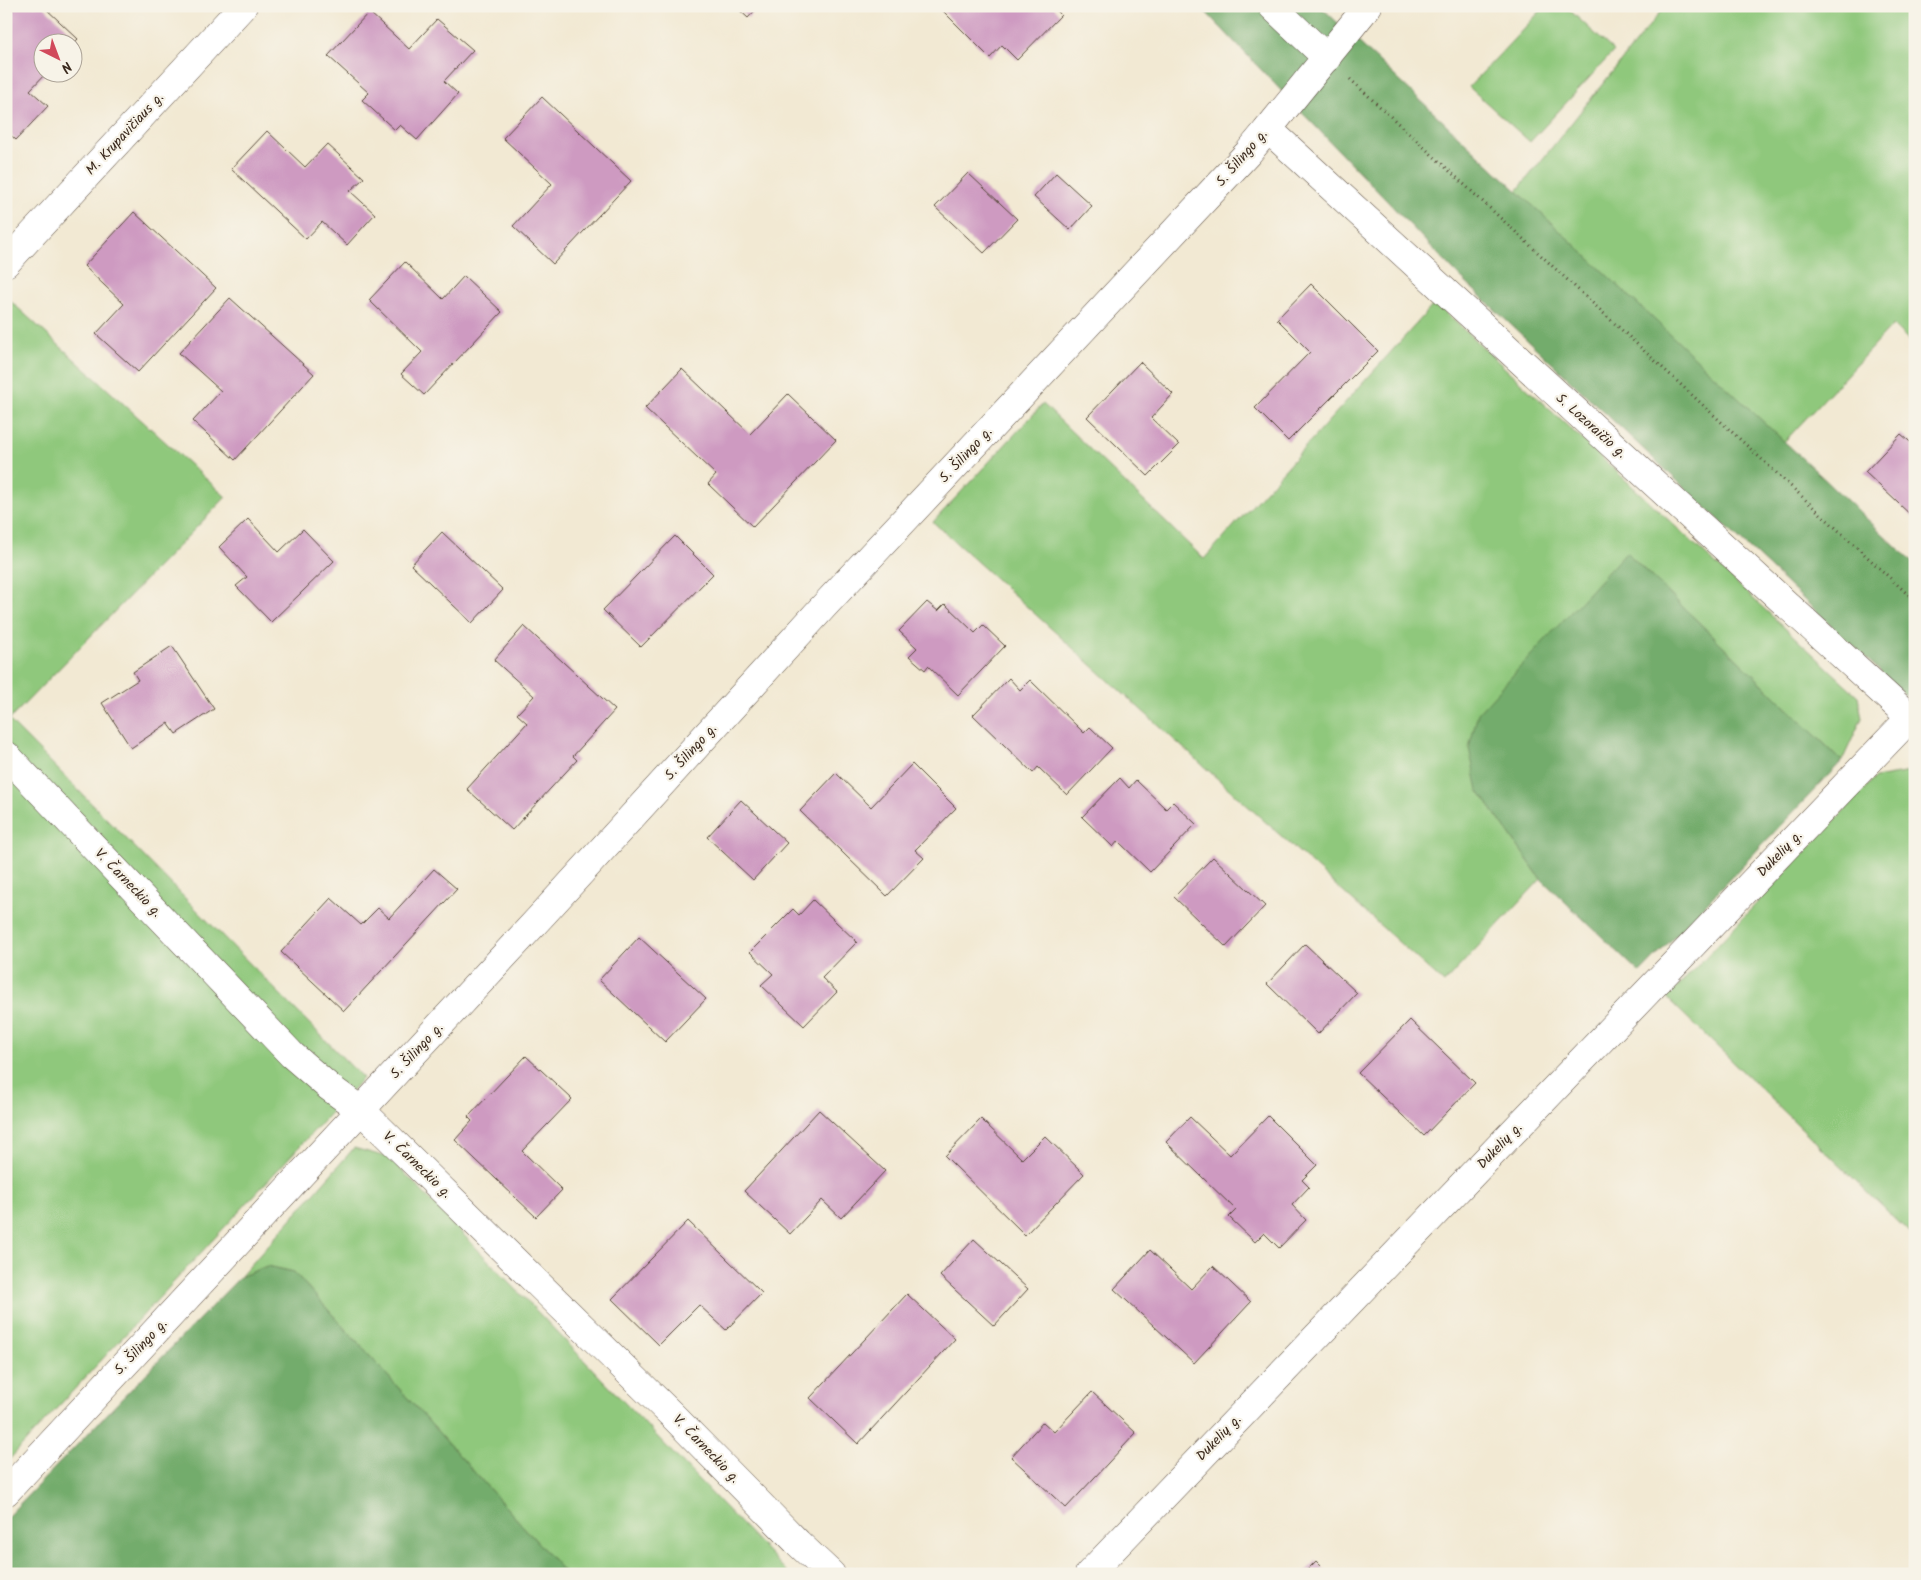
<svg xmlns="http://www.w3.org/2000/svg" width="1921" height="1580" font-family="Kalam,sans-serif">
	<rect width="100%" height="100%" fill="#f7f3e8"/>
	<filter id="ink" filterUnits="userSpaceOnUse"><feTurbulence type="fractalNoise" baseFrequency=".02" numOctaves="2"/><feDisplacementMap in="SourceGraphic" scale="10" xChannelSelector="R" yChannelSelector="G"/><feConvolveMatrix kernelMatrix="1 2 1 2 8 2 1 2 1" color-interpolation-filters="sRGB"/></filter>
	<filter id="wash" filterUnits="userSpaceOnUse"><feTurbulence type="fractalNoise" baseFrequency=".0096" numOctaves="4" result="noise"/><feDisplacementMap in="SourceGraphic" scale="20" xChannelSelector="R" yChannelSelector="G"/><feGaussianBlur stdDeviation="1.12" result="paint"/><feColorMatrix in="noise" values="0 0 0 0 0 0 0 0 0 0 0 0 0 0 0 0 0 1.4 0 .05"/><feComposite in="paint" operator="in"/></filter>
	<g filter="url(#wash)">
		<rect width="100%" height="100%" fill="#f2e9d3"/>
		<g fill="#8fc87c" stroke="#65794d">
			<path d="M1545,6H1565L1614,51L1530,142L1469,87Z"/>
			<path d="M1665,6H1915V346L1893,325L1784,442L1517,191Z"/>
			<path d="M6,297L226,497L9,720L363,1078L6,1463Z"/>
			<path d="M1435,303L1858,696L1862,718L1842,761L1626,552L1478,790L1541,879L1444,983L933,522L1043,404L1204,559Z"/>
			<path d="M1915,771V1238L1667,998L1875,778Z"/>
			<path d="M354,1148L390,1158L789,1574H566L294,1272L267,1266L240,1277Z"/>
		</g>
		<g fill="#73ac6c" stroke="#576b45">
			<path d="M1200,6H1320L1915,564V704L1459,276Z"/>
			<path d="M1626,552L1842,761L1640,973L1541,879L1478,790L1469,748L1478,713Z"/>
			<path d="M267,1266L294,1272L566,1574H6V1518L240,1277Z"/>
		</g>
		<g id="blocks">
			<g fill="#ce9ac1">
				<path d="M16,6H43L78,39L72,45V42H42V72H47L30,90L48,106L16,140L6,131V17Z"/>
				<path d="M735,6H759L748,18Z"/>
				<path d="M938,6H1053L1061,15L1017,60L1002,45L990,58Z"/>
				<path d="M369,12L409,49L437,19L473,50L444,81L458,94L417,140L400,125L395,130L362,100L369,93L328,56Z"/>
				<path d="M542,97L631,181L553,264L513,226L552,184L503,138Z"/>
				<path d="M267,131L305,167L327,144L364,178L350,191L375,214L347,245L322,222L306,239L231,169Z"/>
				<path d="M968,173L1017,219L984,253L935,207Z"/>
				<path d="M1056,173L1092,206L1070,230L1034,197Z"/>
				<path d="M134,212L216,288L138,372L96,334L124,304L84,266Z"/>
				<path d="M405,262L443,299L464,276L502,312L424,395L401,374L422,352L369,300Z"/>
				<path d="M1311,284L1378,351L1288,441L1255,408L1310,352L1277,319Z"/>
				<path d="M230,298L314,374L235,460L193,421L221,391L179,353Z"/>
				<path d="M1140,362L1173,394L1151,418L1179,445L1148,476L1087,417Z"/>
				<path d="M682,369L750,434L788,394L836,440L753,527L708,484L716,475L645,408Z"/>
				<path d="M1901,434L1915,446V519L1865,472Z"/>
				<path d="M248,519L279,552L303,529L334,561L271,622L236,586L247,577L219,547Z"/>
				<path d="M442,532L503,590L472,623L411,565Z"/>
				<path d="M675,536L713,574L641,647L603,610Z"/>
				<path d="M927,602L938,611L945,604L975,633L983,625L1005,646L958,695L928,666L925,670L909,656L917,648L899,631Z"/>
				<path d="M524,626L615,710L573,756L577,760L512,830L467,789L527,723L517,714L534,696L494,660Z"/>
				<path d="M172,646L214,709L176,734L168,723L131,748L102,703L138,680L133,672Z"/>
				<path d="M1009,678L1020,690L1030,680L1084,733L1090,727L1112,748L1067,795L1038,767L1033,773L973,715Z"/>
				<path d="M912,764L956,808L915,850L924,858L887,896L800,811L836,773L871,807Z"/>
				<path d="M1120,778L1129,788L1136,780L1166,809L1173,802L1196,824L1150,872L1118,841L1113,847L1082,817Z"/>
				<path d="M741,800L787,843L753,880L707,837Z"/>
				<path d="M1213,857L1265,906L1226,947L1174,897Z"/>
				<path d="M434,869L457,889L344,1011L281,952L331,898L361,925L378,908L389,918Z"/>
				<path d="M813,900L857,942L822,978L837,992L804,1026L761,985L773,974L750,952L793,909L799,915Z"/>
				<path d="M639,937L706,999L665,1042L599,980Z"/>
				<path d="M1305,944L1357,993L1318,1034L1267,984Z"/>
				<path d="M1410,1020L1475,1083L1424,1136L1358,1073Z"/>
				<path d="M526,1056L572,1099L522,1151L562,1190L536,1217L455,1140L472,1121L468,1117Z"/>
				<path d="M819,1110L885,1171L841,1218L822,1200L790,1234L744,1191Z"/>
				<path d="M1268,1116L1317,1165L1302,1180L1309,1187L1292,1205L1306,1220L1279,1248L1264,1233L1255,1242L1229,1217L1236,1210L1166,1142L1190,1117L1230,1155Z"/>
				<path d="M981,1119L1022,1159L1045,1136L1084,1174L1025,1235L945,1156Z"/>
				<path d="M688,1221L762,1293L726,1330L699,1305L659,1345L612,1299Z"/>
				<path d="M974,1239L1028,1289L994,1326L940,1276Z"/>
				<path d="M1150,1250L1191,1289L1213,1266L1251,1302L1194,1363L1114,1289Z"/>
				<path d="M907,1294L955,1339L858,1444L810,1398Z"/>
				<path d="M1092,1392L1136,1433L1066,1508L1011,1457L1043,1422L1054,1432Z"/>
				<path d="M1316,1561L1329,1574H1303Z"/>
			</g>
		</g>
	</g>
	<g filter="url(#ink)">
		<use href="#blocks" fill-opacity="0" stroke="#564739" stroke-width="1"/>
		<g fill="none" stroke-linecap="round" stroke-linejoin="round">
			<g stroke="#564739" stroke-width="29">
				<g id="street">
					<path d="M1272,6L1327,58"/>
					<path d="M1268,129L1368,6"/>
					<path d="M6,263L243,6"/>
					<path d="M6,755L292,1055L329,1087L362,1111L674,1417L798,1543L831,1574"/>
					<path d="M1089,1574L1910,718"/>
				</g>
			</g>
			<g stroke="#564739" stroke-width="29">
				<path id="secondary" d="M6,1492L544,913L824,606L1248,153L1268,129L1915,722"/>
			</g>
			<path stroke="#564739" stroke-width="3" stroke-dasharray="1 4" stroke-linecap="butt" d="M1350,79L1915,601"/>
			<use href="#street" stroke="#fff" stroke-width="28"/>
			<use href="#secondary" stroke="#fff" stroke-width="28"/>
		</g>
	</g>
	<g text-anchor="middle" dominant-baseline="central" stroke-width="4.5" stroke-linejoin="round" paint-order="stroke">
		<g font-size="14" fill="#3b2a1e" stroke="#f7f3e8">
			<text transform="translate(125 134) rotate(-47)">M. Krupavičiaus g.</text>
			<text transform="translate(1242 158) rotate(-49)">S. Šilingo g.</text>
			<text transform="translate(1591 426) rotate(42)">S. Lozoraičio g.</text>
			<text transform="translate(966 455) rotate(-47)">S. Šilingo g.</text>
			<text transform="translate(691 752) rotate(-48)">S. Šilingo g.</text>
			<text transform="translate(1780 854) rotate(-46)">Dukelių g.</text>
			<text transform="translate(128 883) rotate(46)">V. Čarneckio g.</text>
			<text transform="translate(417 1051) rotate(-47)">S. Šilingo g.</text>
			<text transform="translate(1500 1146) rotate(-46)">Dukelių g.</text>
			<text transform="translate(417 1165) rotate(44)">V. Čarneckio g.</text>
			<text transform="translate(141 1347) rotate(-47)">S. Šilingo g.</text>
			<text transform="translate(1219 1438) rotate(-46)">Dukelių g.</text>
			<text transform="translate(706 1449) rotate(46)">V. Čarneckio g.</text>
		</g>
	</g>
	<rect width="1921" height="1580" fill="none" stroke="#f7f3e8" stroke-width="25"/>
	<g transform="translate(58 58) rotate(138)"><circle r="24" fill="#f7f3e8" stroke="#aca397"/>
	<path d="M0-4L9 19L0 12L-9 19Z" fill="#d1495b"/>
	<text y="-8" font-size="14" font-weight="bold" text-anchor="middle" fill="#3b2a1e">N</text>
	</g>
</svg>
